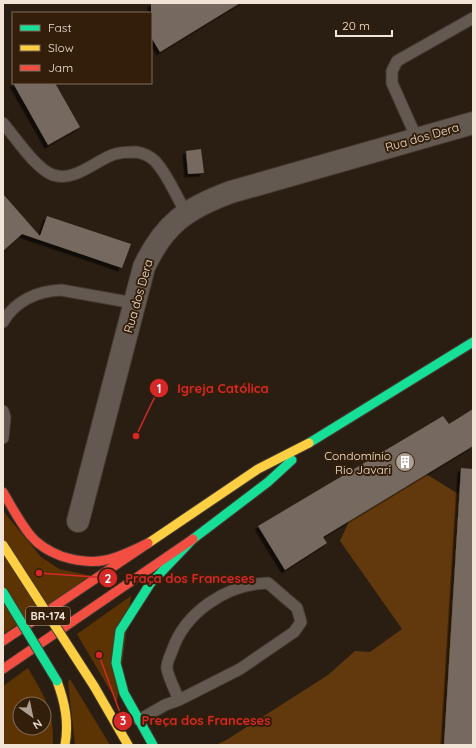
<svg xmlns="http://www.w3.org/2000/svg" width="476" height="748" font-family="Quicksand,sans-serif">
	<defs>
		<filter id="shadow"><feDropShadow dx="-3.5" dy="3.5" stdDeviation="0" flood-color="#0009"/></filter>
	</defs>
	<rect width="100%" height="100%" fill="#2a1e13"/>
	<g fill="#5c3403" fill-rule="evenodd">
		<path d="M3,511L41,557L59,569L92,576L3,634Z"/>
		<path d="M131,596L117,702L77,634Z"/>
		<path d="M28,668C45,698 54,709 53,745H3V686ZM20,704H44V728H20Z"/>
		<path d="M70,679L110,745H75L68,682Z"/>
	</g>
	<path fill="#62390c" d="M426,474L460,495L445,745H216L228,739L328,675L355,651L370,652L402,629L340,541L349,521Z"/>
	<g fill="#746960" filter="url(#shadow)">
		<path d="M151,3H240L160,52L151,37Z"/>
		<path d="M13,83H55L80,127L48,145Z"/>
		<path d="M201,149L204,173L188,174L186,151Z"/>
		<path d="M3,194L40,236L47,216L131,244L122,268L22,234L3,251Z"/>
		<path d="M473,409V446L323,537L327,543L285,570L258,526L443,416L449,424Z"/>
		<path d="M461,468L473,469V745H444Z"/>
	</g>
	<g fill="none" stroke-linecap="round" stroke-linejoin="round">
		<g stroke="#443a30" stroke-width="13">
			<g id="lane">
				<path d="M3,123C15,137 36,169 53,175C74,182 94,162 112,155C119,152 128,152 136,152C142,153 150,156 155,161C168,175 176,196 186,213"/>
				<path d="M417,139L392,83V71L397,61L473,18"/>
				<path d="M3,322C15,301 37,291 61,290L134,303"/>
				<path d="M3,411L5,417L3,438"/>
				<path d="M139,720L165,705L179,700L240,669L294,632L301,622L297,608L268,583C227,584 185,612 172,651C170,656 166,664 167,669C169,679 175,690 179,700"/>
			</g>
		</g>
		<g stroke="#443a30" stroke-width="24">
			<path id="street" d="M78,521L144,267C164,224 187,208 231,192L473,123"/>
		</g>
		<g stroke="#443a30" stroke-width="11">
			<g id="fast">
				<path d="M309,443L473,342"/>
				<path d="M193,539L268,482L292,460"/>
				<path d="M153,745L124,693L116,663L120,631L150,584L193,539"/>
			</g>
		</g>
		<g stroke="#443a30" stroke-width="11">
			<g id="slow">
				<path d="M147,544L258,469L309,443"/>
				<path d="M57,681C65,703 69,722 65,745"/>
				<path d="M94,686L128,745"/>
			</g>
		</g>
		<g stroke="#443a30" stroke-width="11">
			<g id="jam">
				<path d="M3,492C12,507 20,523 31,536C39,546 49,551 61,556C97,568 116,559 148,543"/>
				<path d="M3,641L147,544"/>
				<path d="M3,669L193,539"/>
			</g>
		</g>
		<use href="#lane" stroke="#635950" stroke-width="11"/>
		<use href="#street" stroke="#635950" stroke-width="22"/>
		<use href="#fast" stroke="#16e098" stroke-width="9"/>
		<use href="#slow" stroke="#ffcf43" stroke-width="9"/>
		<use href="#jam" stroke="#f24e42" stroke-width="9"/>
		<g stroke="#443a30" stroke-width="11" stroke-linecap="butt">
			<path id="fast-bridge" d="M3,592L57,681"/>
		</g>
		<g stroke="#443a30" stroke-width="11" stroke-linecap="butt">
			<path id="slow-bridge" d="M3,545L94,686"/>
		</g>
		<use href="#fast-bridge" stroke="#16e098" stroke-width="9"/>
		<use href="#slow-bridge" stroke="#ffcf43" stroke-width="9"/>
	</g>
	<defs>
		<g id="building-disc" transform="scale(1)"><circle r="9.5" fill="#ad9f93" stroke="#331e0a"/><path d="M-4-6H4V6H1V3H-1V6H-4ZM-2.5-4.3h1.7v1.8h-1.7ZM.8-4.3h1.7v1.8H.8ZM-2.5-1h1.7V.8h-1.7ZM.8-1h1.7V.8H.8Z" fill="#fff"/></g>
	</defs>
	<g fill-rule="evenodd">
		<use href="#building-disc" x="405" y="462"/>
	</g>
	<g text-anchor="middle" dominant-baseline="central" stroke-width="4" stroke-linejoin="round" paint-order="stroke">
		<rect fill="#331e0a" stroke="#b9a99a" stroke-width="1" x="26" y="607" width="44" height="18" rx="3"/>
		<g font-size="11" font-weight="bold" fill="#f3e4d8">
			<text x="48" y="616">BR-174</text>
		</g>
		<g font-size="12" fill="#f3e4d8" stroke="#331e0a">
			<text transform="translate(422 137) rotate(-16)">Rua dos Dera</text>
			<text transform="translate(138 296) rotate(-74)">Rua dos Dera</text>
		</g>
		<g font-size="12" fill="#f3e4d8" stroke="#331e0a" text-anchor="end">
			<text x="391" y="455">Condomínio<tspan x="391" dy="14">Rio Javari</tspan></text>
		</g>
	</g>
	<path fill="none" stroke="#d62828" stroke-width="1.5" d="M136 436L159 388M39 573L108 578M99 655L123 721"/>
	<g fill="#d62828" stroke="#331e0a" stroke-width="1.5">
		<circle cx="136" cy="436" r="4"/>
		<circle cx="39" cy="573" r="4"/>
		<circle cx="99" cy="655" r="4"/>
		<circle cx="159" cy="388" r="10"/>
		<circle cx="108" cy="578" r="10"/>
		<circle cx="123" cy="721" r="10"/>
	</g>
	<g font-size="12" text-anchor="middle" font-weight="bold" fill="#fff">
		<text x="159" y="393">1</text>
		<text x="108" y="583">2</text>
		<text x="123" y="725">3</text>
	</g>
	<g font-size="13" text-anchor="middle" font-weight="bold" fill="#d62828" stroke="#331e0a" stroke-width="4" stroke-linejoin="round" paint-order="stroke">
		<text x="223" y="393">Igreja Católica</text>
		<text x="190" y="583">Praça dos Franceses</text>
		<text x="206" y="725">Preça dos Franceses</text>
	</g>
	<rect width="476" height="748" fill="none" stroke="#f3e4d8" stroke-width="8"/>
	<rect x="12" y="12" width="140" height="72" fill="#331e0a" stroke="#806d5c"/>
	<rect x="20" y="25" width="20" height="6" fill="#16e098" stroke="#806d5c"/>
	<text x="48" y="32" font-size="12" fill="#f3e4d8">Fast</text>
	<rect x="20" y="45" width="20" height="6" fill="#ffcf43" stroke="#806d5c"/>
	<text x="48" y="52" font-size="12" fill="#f3e4d8">Slow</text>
	<rect x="20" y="65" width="20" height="6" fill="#f24e42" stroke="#806d5c"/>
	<text x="48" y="72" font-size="12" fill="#f3e4d8">Jam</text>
	<g transform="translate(32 716) rotate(147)"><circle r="19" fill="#331e0a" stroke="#806d5c"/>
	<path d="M0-3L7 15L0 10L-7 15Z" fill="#ad9f93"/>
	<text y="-6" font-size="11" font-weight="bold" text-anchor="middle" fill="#f3e4d8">N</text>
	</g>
	<path d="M336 30v6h56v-6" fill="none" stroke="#f3e4d8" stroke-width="2"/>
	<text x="342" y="30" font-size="12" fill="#f3e4d8" stroke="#331e0a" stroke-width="3" paint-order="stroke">20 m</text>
</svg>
